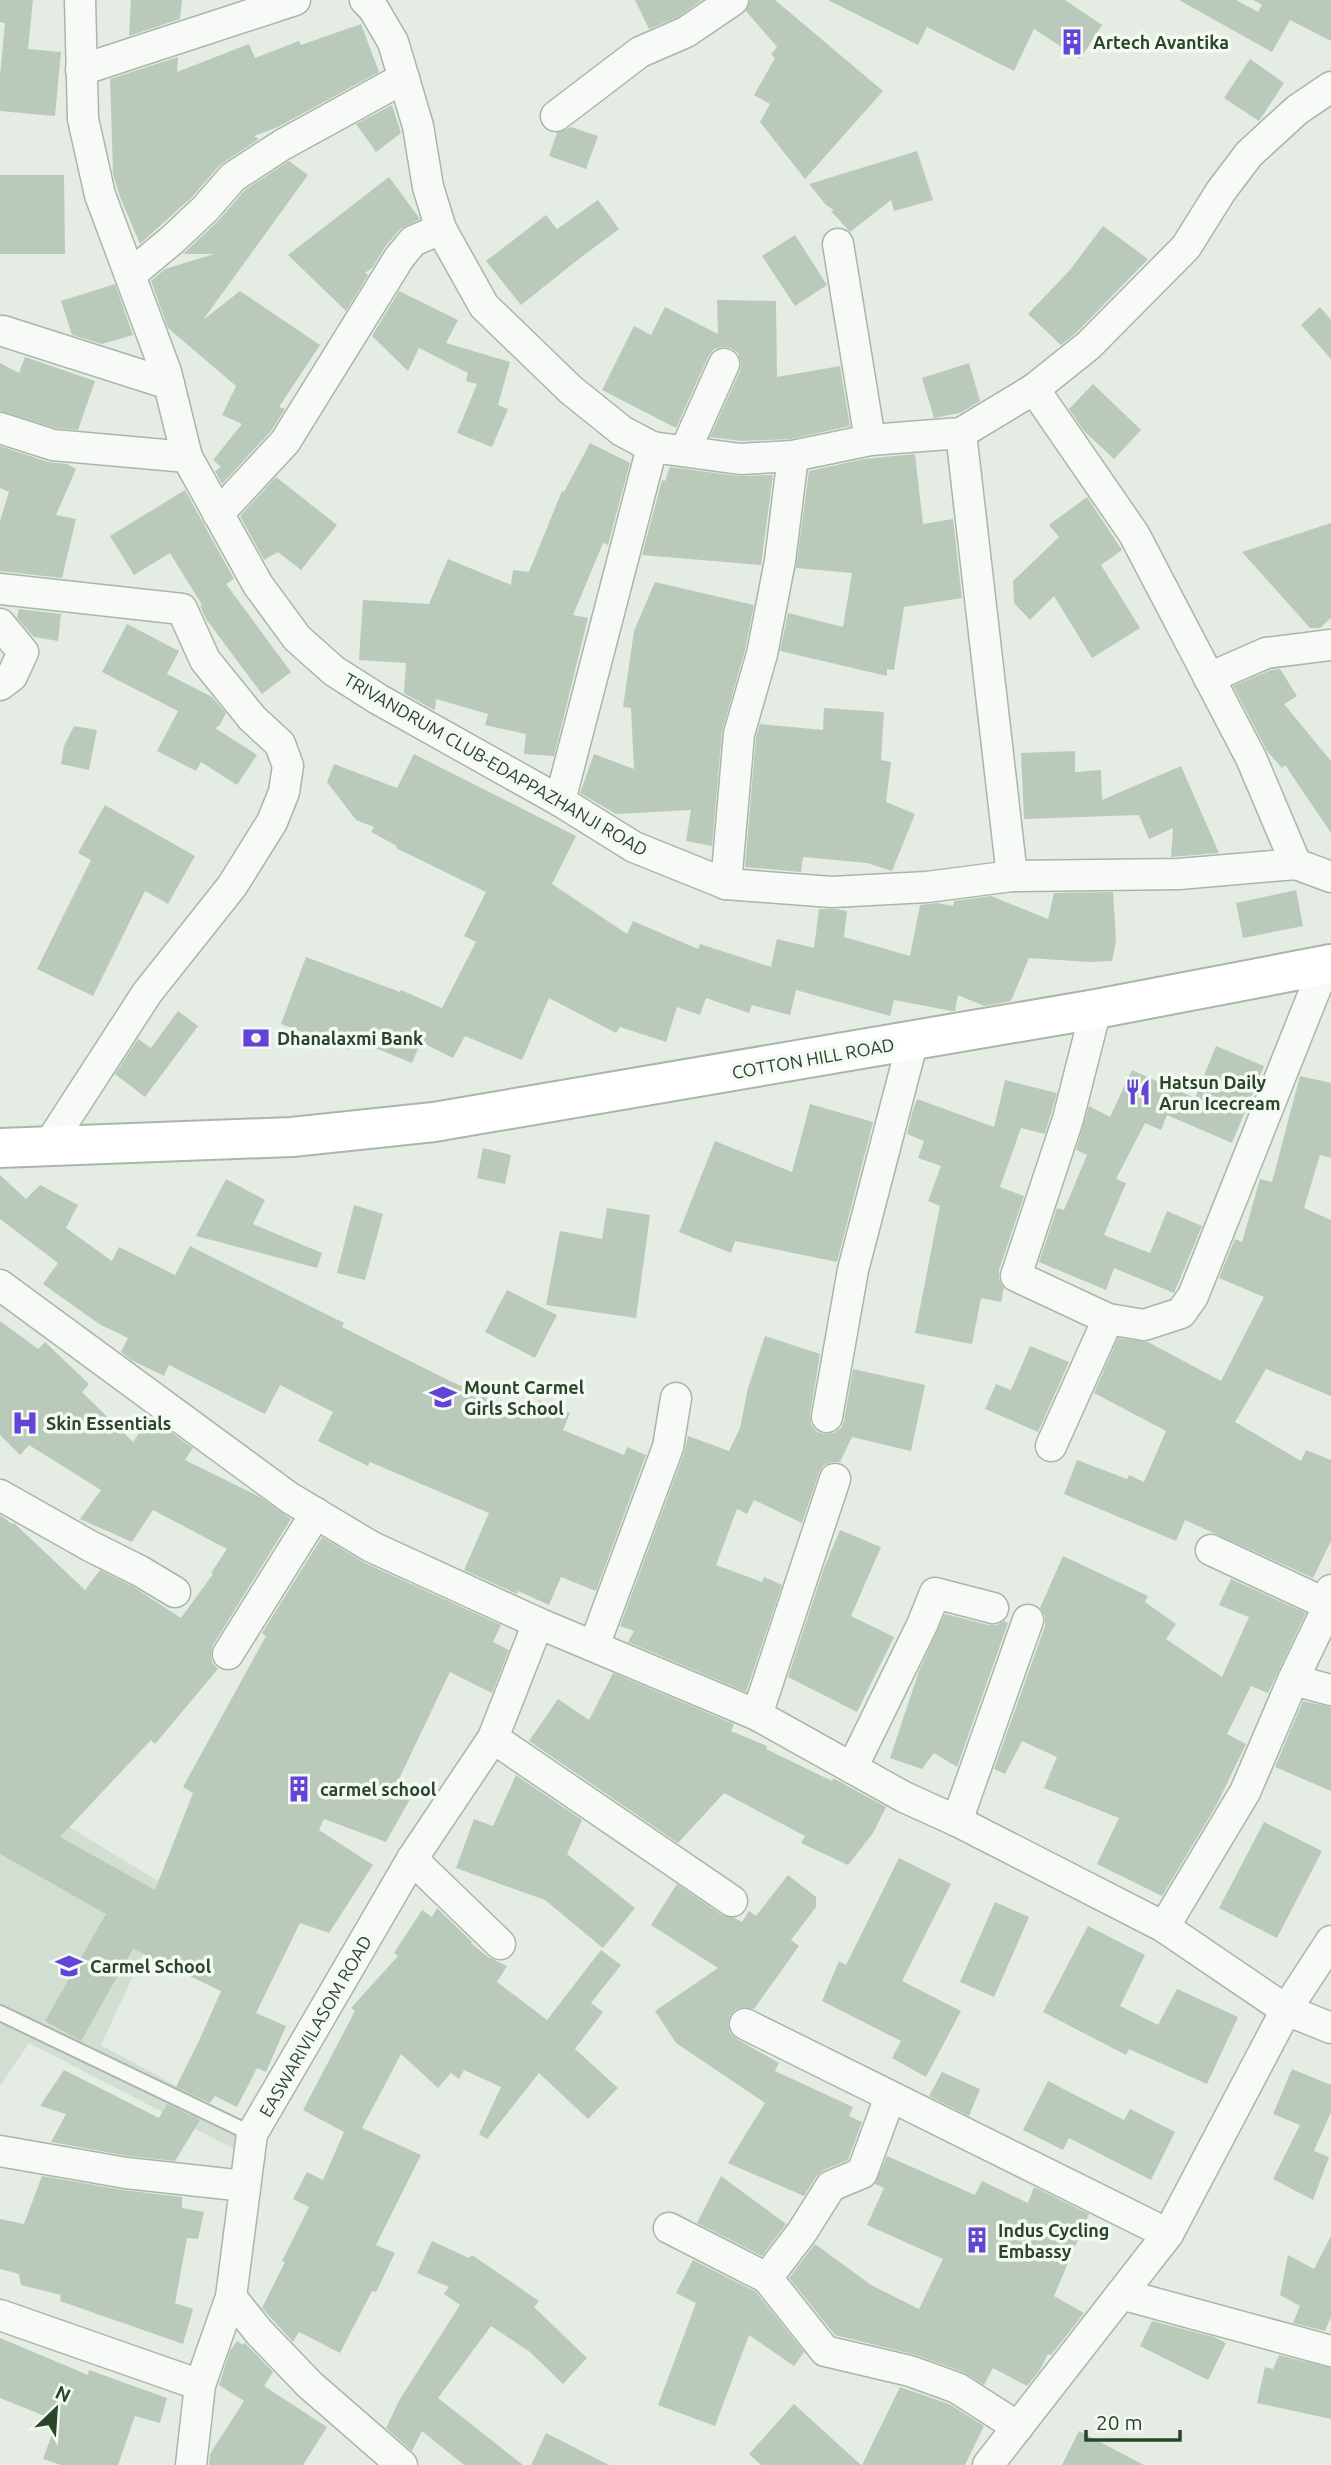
<svg xmlns="http://www.w3.org/2000/svg" width="1331" height="2465" font-family="Ubuntu,sans-serif">
	<rect width="100%" height="100%" fill="#e4ece3"/>
	<path fill="#d2ded1" d="M0,1785L173,1890L101,2045L250,2126L238,2151L29,2043L0,2086Z"/>
	<g fill="#bacaba">
		<path d="M0,0H33L28,49L61,52L55,116L0,111V76L5,23L0,22Z"/>
		<path d="M131,0H182L180,19L129,36Z"/>
		<path d="M635,0H702L678,17L649,29Z"/>
		<path d="M750,0H775L883,91L805,179L760,122L770,104L754,95L775,58L771,54L777,47L746,11Z"/>
		<path d="M828,0H1065L1102,25L1080,59L1034,29L1014,71L927,27L918,45Z"/>
		<path d="M1179,0H1236L1258,12L1262,5L1253,0H1331V41L1290,20L1272,52Z"/>
		<path d="M361,24L379,72L278,127L254,136L259,139L220,165L192,197L140,244L120,197L113,174L110,79L178,57L177,72L249,44L255,58L299,41L301,45Z"/>
		<path d="M1250,59L1284,83L1259,121L1224,98Z"/>
		<path d="M392,105L401,133L376,152L356,124Z"/>
		<path d="M571,127L598,136L586,169L549,156L557,133Z"/>
		<path d="M917,151L933,200L894,211L891,200L850,232L831,211L834,210L826,205L809,184Z"/>
		<path d="M289,161L308,175L203,320L240,291L320,345L279,407L285,409L271,431L222,484L215,471L221,467L213,460L242,424L222,415L236,386L168,328L151,281L165,269L214,254H183L217,222L245,190Z"/>
		<path d="M0,175H64L65,254H0Z"/>
		<path d="M389,177L420,219L400,229L385,247L373,267L365,273L368,275L346,311L288,255Z"/>
		<path d="M598,200L619,229L580,258L521,305L486,261L546,215L557,229Z"/>
		<path d="M1103,226L1148,259L1077,332L1061,345L1028,314L1070,270Z"/>
		<path d="M795,235L827,285L795,306L762,256Z"/>
		<path d="M115,284L133,335L102,344L72,335L61,301Z"/>
		<path d="M399,291L458,320L446,343L510,362L498,405L508,409L492,447L457,433L477,384L466,381L468,373L419,348L408,371L372,336Z"/>
		<path d="M717,300L776,301L777,377L840,366L850,426L791,439L741,441L710,437L740,371L741,363L738,353L731,348L723,347L714,349L708,357L676,428L602,390L634,326L651,335L665,307L718,334Z"/>
		<path d="M1320,307L1331,320V359L1301,325Z"/>
		<path d="M25,357L95,381L78,430L56,428L0,411V363L19,373Z"/>
		<path d="M969,363L980,401L960,413L934,418L922,378Z"/>
		<path d="M1093,384L1141,430L1114,459L1084,431L1069,409Z"/>
		<path d="M590,443L630,463L608,545L603,543L573,615L588,618L554,756L524,754L526,734L485,725L488,714L436,699L435,710L432,709L404,693L406,663L359,660L363,600L429,604L448,559L511,585L513,570L529,572L562,491L564,492Z"/>
		<path d="M0,446L48,462L67,464L76,469L56,515L76,519L62,578L0,571V521L9,492L0,488Z"/>
		<path d="M915,454L923,524L953,519L962,598L904,607L894,670L887,669V676L780,651L788,613L843,627L852,573L796,568L809,471L864,459Z"/>
		<path d="M670,467L738,476L773,475L761,565L642,555L662,480L665,481Z"/>
		<path d="M276,477L337,525L301,570L278,552L264,560L240,516Z"/>
		<path d="M185,490L234,579L226,584L291,672L262,694L206,619L200,606L202,605L170,553L134,575L110,536Z"/>
		<path d="M1087,497L1122,550L1101,565L1140,628L1092,658L1054,596L1030,620L1014,603L1013,581L1059,537L1049,525Z"/>
		<path d="M1331,523V618L1320,628H1310L1242,552Z"/>
		<path d="M655,582L754,605L745,650L722,732L712,846L686,841L691,810L616,814L580,793L594,754L634,769L631,708L623,707L634,631Z"/>
		<path d="M19,609L61,614L58,641L34,637L17,618Z"/>
		<path d="M127,624L179,651L167,674L212,697L226,713L220,725L215,728L257,755L237,785L201,762L196,771L157,751L178,711L102,672Z"/>
		<path d="M1280,669L1297,696L1284,704L1331,761V833L1285,765L1282,768L1267,751L1233,686L1271,670Z"/>
		<path d="M824,708L884,712L881,760L891,762L886,802L915,814L892,871L867,863L803,857L801,872L745,867L756,737L760,724L823,730Z"/>
		<path d="M74,726L97,730L89,770L61,764L64,746Z"/>
		<path d="M1075,751V772L1101,770L1102,800L1181,766L1219,853L1171,857L1173,828L1149,839L1139,815L1024,819L1021,753Z"/>
		<path d="M414,754L576,836L552,884L627,934L633,921L698,949L700,944L771,967L777,939L814,948L819,909H836L847,911L844,937L910,956L920,905L937,903L953,906L954,901L991,896L1048,919L1054,893L1113,892L1116,941L1112,961L1089,962L1029,958L1011,1001L984,1006L958,995L955,1011H952L894,1000L890,1016L796,990L790,1015L752,1005L749,1013L706,998L700,1015L677,1007L666,1042L620,1027L616,1033L549,998L522,1060L465,1036L453,1058L421,1042L412,1063L353,1039L349,1050L281,1024L306,957L400,992L401,990L442,1008L476,942L464,936L486,892L396,848L397,846L371,832L374,827L356,820L327,782L334,764L397,788Z"/>
		<path d="M105,805L195,856L168,904L145,891L93,996L37,969L91,860L78,853Z"/>
		<path d="M1296,890L1303,926L1243,938L1236,903Z"/>
		<path d="M178,1011L198,1026L145,1097L115,1074L138,1039L151,1048Z"/>
		<path d="M1216,1046L1264,1066L1232,1143L1167,1115L1161,1130L1145,1123L1116,1179L1126,1183L1104,1235L1150,1253L1167,1211L1202,1226L1174,1293L1114,1268L1106,1290L1039,1262L1057,1208L1064,1210L1087,1155L1076,1150L1089,1106L1110,1117L1132,1070L1195,1098Z"/>
		<path d="M1300,1076L1331,1083V1158L1320,1155L1304,1208L1331,1220V1396L1266,1369L1235,1422L1301,1461L1306,1450L1331,1460V1541L1313,1578L1185,1520L1176,1541L1064,1494L1077,1460L1127,1479L1129,1475L1144,1482L1166,1431L1094,1393L1118,1338L1148,1342L1221,1381L1264,1297L1219,1278L1235,1239L1242,1242L1260,1179L1272,1182Z"/>
		<path d="M1005,1080L1057,1093L1045,1134L1021,1128L1000,1187L1024,1196L999,1270V1279L1004,1288L1001,1302L981,1298L972,1344L915,1333L940,1206L928,1201L941,1166L918,1158L924,1141L907,1134L912,1113L917,1099L994,1127Z"/>
		<path d="M810,1104L873,1122L837,1262L735,1241L731,1253L679,1232L715,1141L792,1172Z"/>
		<path d="M483,1148L511,1155L505,1184L477,1178Z"/>
		<path d="M0,1175L26,1199L40,1185L78,1205L66,1228L112,1261L119,1247L175,1275L190,1246L344,1323L342,1327L450,1381L532,1417L539,1400L570,1413L563,1430L624,1455L627,1447L646,1455L596,1591L561,1577L549,1605L518,1591L517,1594L464,1570L489,1513L370,1462L368,1466L318,1441L333,1412L280,1385L265,1414L169,1365L164,1376L131,1360L121,1352L128,1338L99,1324L43,1284L58,1263L0,1219Z"/>
		<path d="M226,1179L265,1200L253,1224L322,1253L317,1268L196,1236Z"/>
		<path d="M354,1205L383,1214L365,1280L337,1273Z"/>
		<path d="M607,1208L650,1215L636,1318L546,1305L560,1231L602,1239Z"/>
		<path d="M507,1290L557,1315L535,1358L485,1332Z"/>
		<path d="M0,1321L38,1349L45,1342L89,1384L82,1392L133,1442L150,1417L193,1448L185,1460L260,1497L291,1519L213,1645L211,1654L212,1662L218,1669L155,1744L151,1740L60,1837L155,1890L193,1793L183,1787L266,1636L262,1633L322,1537L365,1563L501,1625L493,1642L509,1650L492,1693L450,1672L398,1781L415,1790L386,1842L324,1819L319,1830L373,1865L329,1933L300,1923L256,2013L286,2026L266,2072L257,2068L237,2107L215,2096L210,2103L176,2087L198,2043L221,1991L133,1949L81,2041L45,2021L106,1914L0,1854V1515L12,1524L14,1523L85,1590L100,1570L132,1586L181,1618L213,1574L211,1573L227,1549L153,1510L132,1542L80,1519L101,1490L29,1445L20,1455L0,1435Z"/>
		<path d="M765,1336L820,1354L810,1415L811,1424L816,1431L823,1434L834,1433L841,1428L844,1421L853,1369L925,1385L911,1451L852,1437L840,1462H831L823,1466L819,1473L802,1523L754,1500L747,1514L737,1509L716,1565L762,1582L764,1577L782,1585L746,1692L628,1642L634,1631L620,1626L684,1453L688,1436L729,1451L740,1428L748,1388Z"/>
		<path d="M1030,1346L1069,1362L1038,1432L985,1409L996,1384L1011,1390Z"/>
		<path d="M840,1530L881,1547L851,1616L894,1637L857,1712L788,1677L824,1568Z"/>
		<path d="M1063,1556L1148,1596L1145,1602L1176,1624L1166,1639L1222,1677L1249,1617L1219,1605L1231,1579L1306,1613L1268,1693L1251,1686L1227,1734L1246,1744L1216,1806L1162,1896L1097,1864L1119,1818L1044,1788L1057,1757L1022,1741L1005,1774L994,1769L1045,1626V1616L1040,1608Z"/>
		<path d="M945,1614L989,1625H997L1004,1621L1008,1623L957,1767L934,1753L922,1769L890,1758L919,1671Z"/>
		<path d="M613,1673L734,1724L731,1731L767,1746L766,1749L832,1781L833,1778L886,1807L873,1833L848,1865L801,1843L805,1836L724,1793L678,1843L529,1741L558,1699L589,1720Z"/>
		<path d="M1303,1701L1331,1707V1791L1275,1767Z"/>
		<path d="M516,1775L582,1820L567,1854L635,1908L603,1948L545,1900L456,1868L474,1819L493,1826Z"/>
		<path d="M1264,1822L1322,1851L1277,1938L1219,1908Z"/>
		<path d="M899,1858L951,1884L902,1981L961,2011L926,2077L892,2058L901,2041L822,2001L839,1961L846,1965Z"/>
		<path d="M788,1875L816,1897V1907L791,1940L799,1946L754,2009L745,2007L736,2009L730,2016L728,2024L730,2033L737,2039L779,2063L775,2071L853,2107L849,2116L862,2122L848,2160L824,2170L816,2177L804,2196L728,2163L765,2103L676,2043L655,2011L718,1968L651,1925L677,1884L722,1915L735,1918L742,1922L749,1911L756,1916Z"/>
		<path d="M995,1902L1029,1917L994,1997L960,1982Z"/>
		<path d="M437,1908L472,1942L471,1943L488,1957L507,1966L497,1982L547,2020L601,1950L621,1965L591,2003L603,2012L575,2049L618,2088L588,2119L539,2073L487,2139L479,2134L501,2087L464,2070L459,2079L451,2073L438,2088L401,2054L362,2128L421,2155L376,2245L395,2253L376,2292L372,2291L340,2353L299,2332L293,2342L262,2308L285,2262L282,2261L309,2207L293,2199L307,2172L323,2180L344,2132L303,2110L355,2011L351,2008L398,1956L394,1953L422,1910L432,1917Z"/>
		<path d="M1088,1926L1145,1955L1120,2006L1158,2025L1177,1989L1238,2017L1207,2084L1129,2049L1126,2055L1043,2012Z"/>
		<path d="M1292,2069L1331,2085V2112L1314,2151L1329,2157L1313,2200L1273,2179L1300,2125L1273,2114Z"/>
		<path d="M64,2070L159,2118L167,2104L200,2120L175,2161L128,2156L51,2142L66,2114L40,2106Z"/>
		<path d="M942,2072L980,2089L969,2116L929,2096Z"/>
		<path d="M1048,2081L1124,2120L1130,2109L1175,2132L1151,2180L1069,2138L1063,2150L1023,2130Z"/>
		<path d="M887,2156L975,2195L982,2181L1028,2203L1034,2187L1089,2214L1054,2296L1084,2313L1051,2355L1048,2354L1040,2370L1027,2386L993,2368L984,2385L963,2372L916,2355L835,2335L789,2278L815,2244L871,2285L919,2309L943,2259L867,2225L884,2188L875,2184Z"/>
		<path d="M42,2176L123,2190L182,2197V2208L204,2212L198,2239L187,2238L175,2303L193,2309L183,2344L60,2301L61,2295L21,2285L19,2274L0,2269V2219L24,2224Z"/>
		<path d="M721,2176L786,2224L762,2256L697,2223Z"/>
		<path d="M1331,2236V2317L1325,2331L1293,2323L1300,2306L1280,2295L1288,2255L1314,2269Z"/>
		<path d="M432,2241L469,2258L472,2255L539,2301L534,2307L587,2358L563,2384L530,2352L491,2326L438,2398L523,2465H464L422,2431L412,2451L386,2428L400,2399L460,2305L444,2294L449,2287L417,2273Z"/>
		<path d="M693,2260L756,2292L804,2352L794,2366L749,2335L715,2426L658,2405L696,2303L676,2293Z"/>
		<path d="M1152,2321L1214,2337L1226,2343L1208,2380L1140,2346Z"/>
		<path d="M0,2338L88,2375L89,2370L167,2398L160,2423L135,2416L118,2465H61L43,2459L57,2421L0,2398Z"/>
		<path d="M237,2341L243,2345L244,2342L273,2372L264,2386L327,2427L303,2465H209L210,2454L244,2401L219,2385L230,2351Z"/>
		<path d="M1279,2355L1331,2368V2419L1257,2403L1265,2367L1273,2369Z"/>
		<path d="M900,2387L949,2404L984,2426L965,2465H862Z"/>
		<path d="M794,2404L861,2465H761L749,2454Z"/>
		<path d="M1079,2431L1144,2465H1062Z"/>
		<path d="M546,2433L609,2465H531Z"/>
	</g>
	<g fill="none" stroke-linecap="round" stroke-linejoin="round">
		<g stroke="#a8b7a8" stroke-width="18">
			<path id="lane" d="M0,2013L252,2134"/>
		</g>
		<g stroke="#a8b7a8" stroke-width="33">
			<g id="street">
				<path d="M80,0L83,119L100,195L166,372L187,457L258,585L297,638L334,671L378,699L560,801L634,847L726,884L832,892L927,887L1012,876L1179,874L1296,864L1331,877"/>
				<path d="M365,0L373,8L393,42L418,126L428,187L441,229L484,306L571,390L622,431L652,447"/>
				<path d="M81,70L295,0"/>
				<path d="M556,116L640,52L686,32L733,0"/>
				<path d="M838,244L870,440"/>
				<path d="M130,275L172,240L205,209L233,177L282,145L404,78"/>
				<path d="M3,331L169,384"/>
				<path d="M1034,389L1134,534L1251,758L1296,864"/>
				<path d="M0,428L53,445L187,457"/>
				<path d="M961,433L1012,876"/>
				<path d="M685,451L724,364"/>
				<path d="M218,514L285,442L399,258L413,241L441,229"/>
				<path d="M0,589L182,609L205,660L252,718L280,744L288,766L284,792L272,822L232,886L147,993L48,1146"/>
				<path d="M0,624L23,652L12,676L0,685"/>
				<path d="M1209,678L1266,653L1331,645"/>
				<path d="M560,801L652,447L740,459L793,456L870,440L961,433L1034,389L1089,345L1186,247L1221,191L1249,154L1297,110L1331,87"/>
				<path d="M726,884L739,734L762,654L780,561L793,456"/>
				<path d="M1096,1009L1068,1119L1016,1276L1108,1319"/>
				<path d="M0,1285L290,1498L372,1547L538,1623L757,1715L904,1797L957,1821L1164,1927L1286,2010L1168,2234L988,2465"/>
				<path d="M827,1417L853,1270L913,1040"/>
				<path d="M1051,1446L1108,1319L1144,1325L1181,1313L1193,1296L1325,965"/>
				<path d="M0,1495L90,1546L140,1571L175,1592"/>
				<path d="M1211,1550L1329,1605"/>
				<path d="M594,1646L668,1447L676,1398"/>
				<path d="M228,1654L316,1513"/>
				<path d="M1293,1680L1331,1690"/>
				<path d="M757,1715L835,1479"/>
				<path d="M493,1738L732,1901"/>
				<path d="M852,1768L922,1625L935,1593L993,1608"/>
				<path d="M957,1821L1028,1620"/>
				<path d="M412,1859L500,1944"/>
				<path d="M1164,1927L1245,1792L1293,1680L1329,1605L1331,1590"/>
				<path d="M1331,1941L1286,2010L1331,2028"/>
				<path d="M745,2024L1168,2234"/>
				<path d="M0,2151L126,2173L245,2186"/>
				<path d="M669,2228L767,2278L825,2351L910,2371L957,2388L1018,2427"/>
				<path d="M767,2278L802,2232L831,2186L862,2173L890,2097"/>
				<path d="M1121,2294L1331,2351"/>
				<path d="M231,2297L259,2332L310,2385L402,2465"/>
				<path d="M0,2315L200,2385"/>
				<path d="M191,2465L200,2385L231,2297L252,2134L412,1859L493,1738L538,1623"/>
			</g>
		</g>
		<g stroke="#a8b7a8" stroke-width="42">
			<path id="secondary" d="M0,1148L292,1137L434,1122L1096,1009L1331,964"/>
		</g>
		<use href="#lane" stroke="#f7faf7" stroke-width="14"/>
		<use href="#street" stroke="#f7faf7" stroke-width="30"/>
		<use href="#secondary" stroke="#fff" stroke-width="38"/>
	</g>
	<defs>
		<g id="building-bare" transform="scale(2.1)"><path d="M-4-6H4V6H1V3H-1V6H-4ZM-2.5-4.3h1.7v1.8h-1.7ZM.8-4.3h1.7v1.8H.8ZM-2.5-1h1.7V.8h-1.7ZM.8-1h1.7V.8H.8Z" fill="#6344d6" stroke="#f4f9f4" stroke-width="2.5" paint-order="stroke"/></g>
		<g id="bank-bare" transform="scale(2.1)"><path d="M-6-4H6V4H-6ZM0-2.3a2.3 2.3 0 1 0 0 4.6a2.3 2.3 0 1 0 0-4.6Z" fill="#6344d6" stroke="#f4f9f4" stroke-width="2.5" paint-order="stroke"/></g>
		<g id="restaurant-bare" transform="scale(2.1)"><path d="M-5-6h1v4h1v-4h1v4h1v-4h1v5L-1.5 .5V6h-2V.5L-5-1ZM5-6V6H3V1.5H1.5Q1.5-4 5-6Z" fill="#6344d6" stroke="#f4f9f4" stroke-width="2.5" paint-order="stroke"/></g>
		<g id="school-bare" transform="scale(2.1)"><path d="M0-5L7-2L0 1L-7-2ZM-4 1L0 2.5L4 1V4Q0 6-4 4Z" fill="#6344d6" stroke="#f4f9f4" stroke-width="2.5" paint-order="stroke"/></g>
		<g id="hospital-bare" transform="scale(2.1)"><path d="M-5-5h3v3.5h4V-5h3V5h-3V1.5h-4V5h-3Z" fill="#6344d6" stroke="#f4f9f4" stroke-width="2.5" paint-order="stroke"/></g>
	</defs>
	<g fill-rule="evenodd">
		<use href="#building-bare" x="1072" y="42"/>
		<use href="#bank-bare" x="256" y="1038"/>
		<use href="#restaurant-bare" x="1138" y="1092"/>
		<use href="#school-bare" x="443" y="1397"/>
		<use href="#hospital-bare" x="25" y="1423"/>
		<use href="#building-bare" x="299" y="1789"/>
		<use href="#school-bare" x="69" y="1966"/>
		<use href="#building-bare" x="977" y="2240"/>
	</g>
	<g text-anchor="middle" dominant-baseline="central" stroke-width="7" stroke-linejoin="round" paint-order="stroke">
		<g font-size="18" font-weight="bold" fill="#2a462a" stroke="#f4f9f4" text-anchor="start">
			<text x="1093" y="42">Artech Avantika</text>
			<text x="277" y="1038">Dhanalaxmi Bank</text>
			<text x="1159" y="1082">Hatsun Daily<tspan x="1159" dy="21">Arun Icecream</tspan></text>
			<text x="464" y="1387">Mount Carmel<tspan x="464" dy="21">Girls School</tspan></text>
			<text x="46" y="1423">Skin Essentials</text>
			<text x="320" y="1789">carmel school</text>
			<text x="90" y="1966">Carmel School</text>
			<text x="998" y="2230">Indus Cycling<tspan x="998" dy="21">Embassy</tspan></text>
		</g>
		<g font-size="18" fill="#2a462a" stroke="#f4f9f4">
			<text transform="translate(496 764) rotate(30)">TRIVANDRUM CLUB-EDAPPAZHANJI ROAD</text>
			<text transform="translate(813 1058) rotate(-10)">COTTON HILL ROAD</text>
			<text transform="translate(315 2026) rotate(-60)">EASWARIVILASOM ROAD</text>
		</g>
	</g>
	<g transform="translate(56 2409) rotate(25)" stroke="#f4f9f4" stroke-width="5" paint-order="stroke">
	<path d="M0-5L12 26L0 18L-12 26Z" fill="#2a462a"/>
	<text y="-10" font-size="19" font-weight="bold" text-anchor="middle" fill="#2a462a">N</text>
	</g>
	<path d="M1086 2430v10h94v-10" fill="none" stroke="#2a462a" stroke-width="3.5"/>
	<text x="1096" y="2430" font-size="21" fill="#2a462a" stroke="#f4f9f4" stroke-width="5" paint-order="stroke">20 m</text>
</svg>
